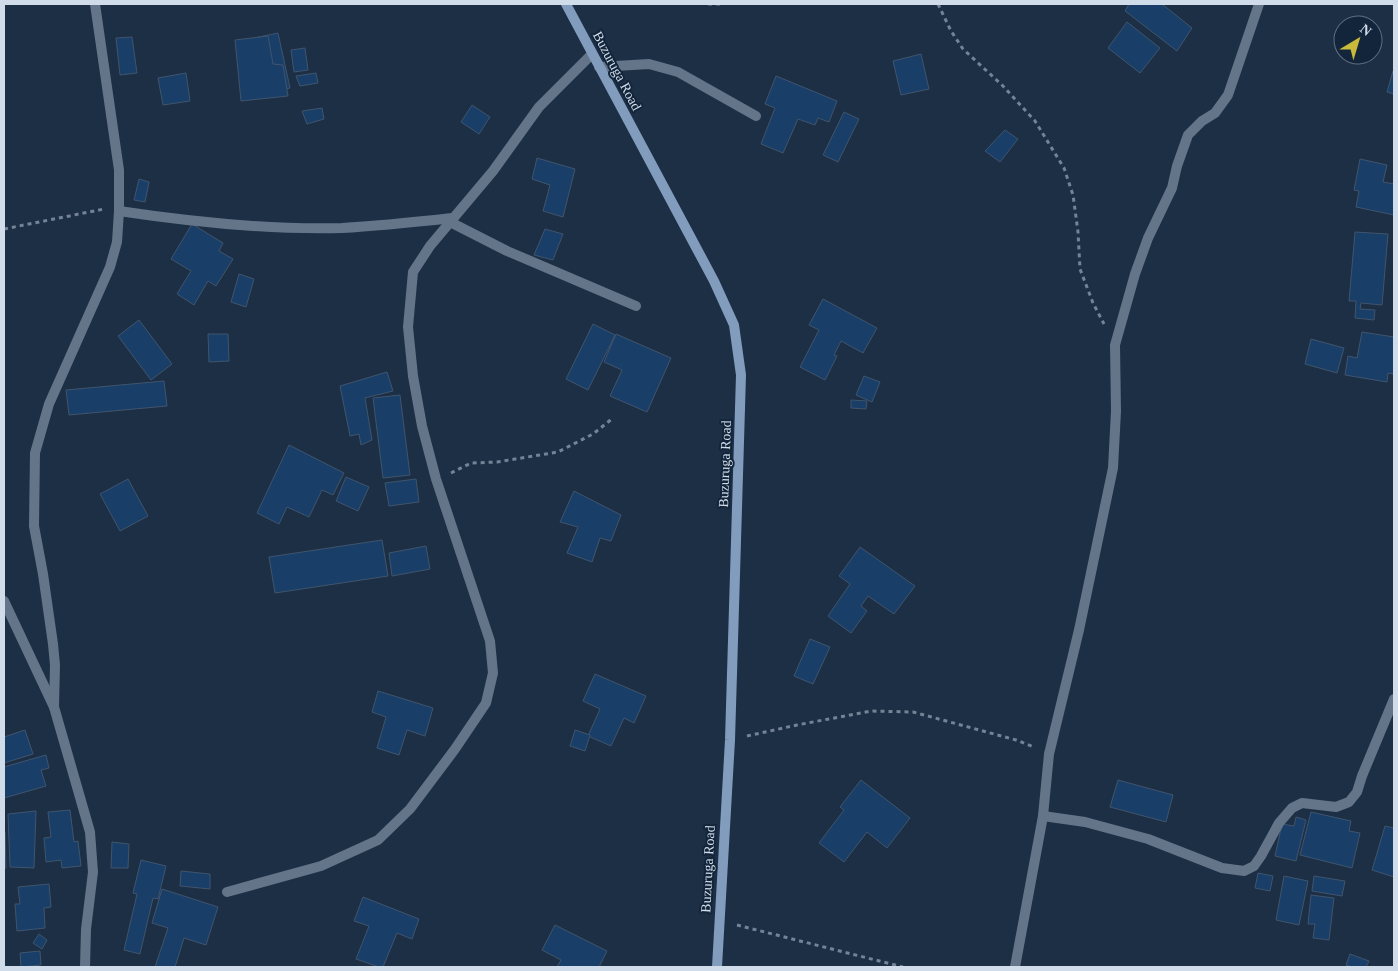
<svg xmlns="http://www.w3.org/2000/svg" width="1398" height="971" font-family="'Times New Roman',serif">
	<rect width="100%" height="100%" fill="#1d2f45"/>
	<g fill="#193f69" stroke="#40546c">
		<path d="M1129,4H1162L1192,28L1177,51L1125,11Z"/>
		<path d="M1127,22L1160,48L1140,73L1108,48Z"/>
		<path d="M278,33L290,88L253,96L240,41Z"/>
		<path d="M268,36L273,64L283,65L288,96L241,101L235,40Z"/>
		<path d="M132,37L137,73L120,75L116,38Z"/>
		<path d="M305,48L308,70L294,72L291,50Z"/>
		<path d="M921,54L929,89L901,95L893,61Z"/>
		<path d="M1393,71L1394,72V94L1387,92Z"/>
		<path d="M186,73L190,101L163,105L158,78Z"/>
		<path d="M316,73L318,83L300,86L296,76Z"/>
		<path d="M776,76L837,101L829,122L818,118L815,125L798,119L783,153L761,144L775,108L765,104Z"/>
		<path d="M472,105L490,117L479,134L461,122Z"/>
		<path d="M322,108L324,119L307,124L302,111Z"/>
		<path d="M844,112L859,119L838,162L823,155Z"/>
		<path d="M1005,130L1018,139L1000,162L985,151Z"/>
		<path d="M537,158L575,169L563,217L543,211L550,185L532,179Z"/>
		<path d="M1360,159L1387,165L1383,182L1394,184V215L1356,207L1359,191L1354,190Z"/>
		<path d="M139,179L149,182L145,202L134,200Z"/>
		<path d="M192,224L223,243L219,251L233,259L216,286L208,281L194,305L177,294L191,271L171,259Z"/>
		<path d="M545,229L563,234L553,260L534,255Z"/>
		<path d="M1355,232L1388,234L1382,305L1361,303L1360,309L1375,310L1374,320L1355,318L1356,301H1349Z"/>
		<path d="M239,274L254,279L246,307L231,302Z"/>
		<path d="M823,299L877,328L863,353L841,341L834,355L837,356L825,380L800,367L819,330L809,325Z"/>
		<path d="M139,320L172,364L151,380L118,336Z"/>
		<path d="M593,324L615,335L588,390L566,379Z"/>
		<path d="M1362,332L1394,337V374L1388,373L1387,382L1345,375L1348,356L1357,358Z"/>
		<path d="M208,334H228L229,361L209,362Z"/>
		<path d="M616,334L671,358L647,412L610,396L622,370L604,362Z"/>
		<path d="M1311,339L1344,348L1337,373L1305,364Z"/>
		<path d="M387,372L393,391L365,398L372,440L361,445L359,434L350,436L340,386Z"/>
		<path d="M864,376L880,382L872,402L856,395Z"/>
		<path d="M164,381L167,406L69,415L66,390Z"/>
		<path d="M400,395L410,475L383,478L373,398Z"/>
		<path d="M851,400L867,401L866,409L851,408Z"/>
		<path d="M289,445L344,473L333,495L322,490L309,517L287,507L279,524L257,513Z"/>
		<path d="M346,477L369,487L358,511L336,501Z"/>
		<path d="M128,479L148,516L120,531L100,494Z"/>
		<path d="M416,479L419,502L389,506L385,483Z"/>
		<path d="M574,491L621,515L611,541L600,538L592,562L567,553L578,527L560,522Z"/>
		<path d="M382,540L388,576L275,593L269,557Z"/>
		<path d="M426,546L430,569L392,576L389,553Z"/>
		<path d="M860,547L915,586L894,614L868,596L861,606L867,611L851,633L828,616L850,584L839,576Z"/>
		<path d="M810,639L830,647L813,684L794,676Z"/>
		<path d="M595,674L646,696L634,723L624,718L611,746L588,736L600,709L583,701Z"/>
		<path d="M378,691L433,708L425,736L407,730L399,755L377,748L386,717L372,712Z"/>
		<path d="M25,730L33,754L4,763V737Z"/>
		<path d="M575,730L590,735L585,751L570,746Z"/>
		<path d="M46,755L49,768L41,770L46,786L4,798V767Z"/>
		<path d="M861,780L910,818L887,848L867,832L844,862L819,843L844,810L840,807Z"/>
		<path d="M1118,780L1173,795L1166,822L1110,807Z"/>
		<path d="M70,810L74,842L78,841L81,866L62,868L61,860L46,862L44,838L51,837L48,812Z"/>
		<path d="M36,811L34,868L10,867L8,814Z"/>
		<path d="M1311,812L1351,821L1349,831L1360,833L1352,868L1300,855Z"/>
		<path d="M1296,817L1306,820L1296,861L1275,856L1282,824L1294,826Z"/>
		<path d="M1385,826L1394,828V877L1372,870Z"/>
		<path d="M4,832H5L6,868H4Z"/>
		<path d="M112,842L129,844L128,868H111Z"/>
		<path d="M141,860L166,866L158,899L153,898L140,954L124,950L137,894L133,893Z"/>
		<path d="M181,871L210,874V889L180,886Z"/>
		<path d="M1258,873L1273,876L1270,891L1255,888Z"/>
		<path d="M1284,876L1308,881L1299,925L1276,920Z"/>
		<path d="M1314,876L1345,881L1342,896L1312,891Z"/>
		<path d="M49,884L51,907L44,908L45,928L17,931L15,904H20L18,887Z"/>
		<path d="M162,889L218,907L206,945L184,938L175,967H155L168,928L152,923Z"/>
		<path d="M1311,895L1334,898L1329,940L1313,938L1315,924H1308Z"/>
		<path d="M363,897L419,919L412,939L397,933L383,967H379L356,959L369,926L354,921Z"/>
		<path d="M555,925L607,951L599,967H557L561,960L542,950Z"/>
		<path d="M39,934L47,940L42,949L33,943Z"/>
		<path d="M40,951L41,965L21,967L20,953Z"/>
		<path d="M1350,954L1369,961L1366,967H1352L1346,965Z"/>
	</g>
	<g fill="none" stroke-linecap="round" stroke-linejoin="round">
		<g stroke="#748395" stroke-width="3" stroke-dasharray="4 4" stroke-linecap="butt">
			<path d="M708,4H721"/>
			<path d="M938,4L951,31L963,49L1003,86L1035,121L1064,168L1073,195L1078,232L1080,269L1093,303L1104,324"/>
			<path d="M4,229L104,209"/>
			<path d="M451,473L471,463L497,462L558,452L593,434L613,418"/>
			<path d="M747,736L797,725L871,711L913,712L1016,740L1034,747"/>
			<path d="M737,925L903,967"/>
		</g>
		<g stroke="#647589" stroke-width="10">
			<path d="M599,67L649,64L678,72L756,116"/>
			<path d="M119,211C192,222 268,230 342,228C379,226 416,222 452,218"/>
			<path d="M450,222L507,251L636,306"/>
			<path d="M4,601L54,707L90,832L93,872L86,929L85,967"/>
			<path d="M54,707L55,665L53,644L43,574L34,526L35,453L49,404L110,267L117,242L119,211V170L95,4"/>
			<path d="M1043,816L1085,822L1148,839L1222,868L1244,871L1254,866L1261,856L1279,823L1292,808L1302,803L1336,807L1349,802L1357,792L1362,776L1394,699"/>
			<path d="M227,892L321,866L378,840L410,809L455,749L486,703L493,673L490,641L436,479L422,426L413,376L408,327L413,272L430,246L493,171L539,107L592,54"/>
			<path d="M1015,967L1043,816L1049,754L1079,630L1113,468L1116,411L1115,345L1135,274L1148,238L1172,188L1177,166L1188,135L1202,121L1215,113L1228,95L1259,4"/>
		</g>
		<path stroke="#819cbd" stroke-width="10" d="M566,4L714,281L734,325L741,375L730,740L717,967"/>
	</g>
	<g text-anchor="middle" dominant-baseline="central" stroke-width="4" stroke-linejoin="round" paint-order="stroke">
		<g font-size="14" fill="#d0dcea" stroke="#13253a">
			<text transform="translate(617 71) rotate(62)">Buzuruga Road</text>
			<text transform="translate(725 464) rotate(-88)">Buzuruga Road</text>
			<text transform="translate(708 869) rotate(-87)">Buzuruga Road</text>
		</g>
	</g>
	<rect width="1398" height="971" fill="none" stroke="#d0dcea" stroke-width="10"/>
	<g transform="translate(1358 40) rotate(38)"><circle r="24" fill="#13253a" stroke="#5f6e80"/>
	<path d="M0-4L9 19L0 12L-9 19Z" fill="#c8bb3b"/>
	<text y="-8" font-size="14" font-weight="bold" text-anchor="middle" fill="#d0dcea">N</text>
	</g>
</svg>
